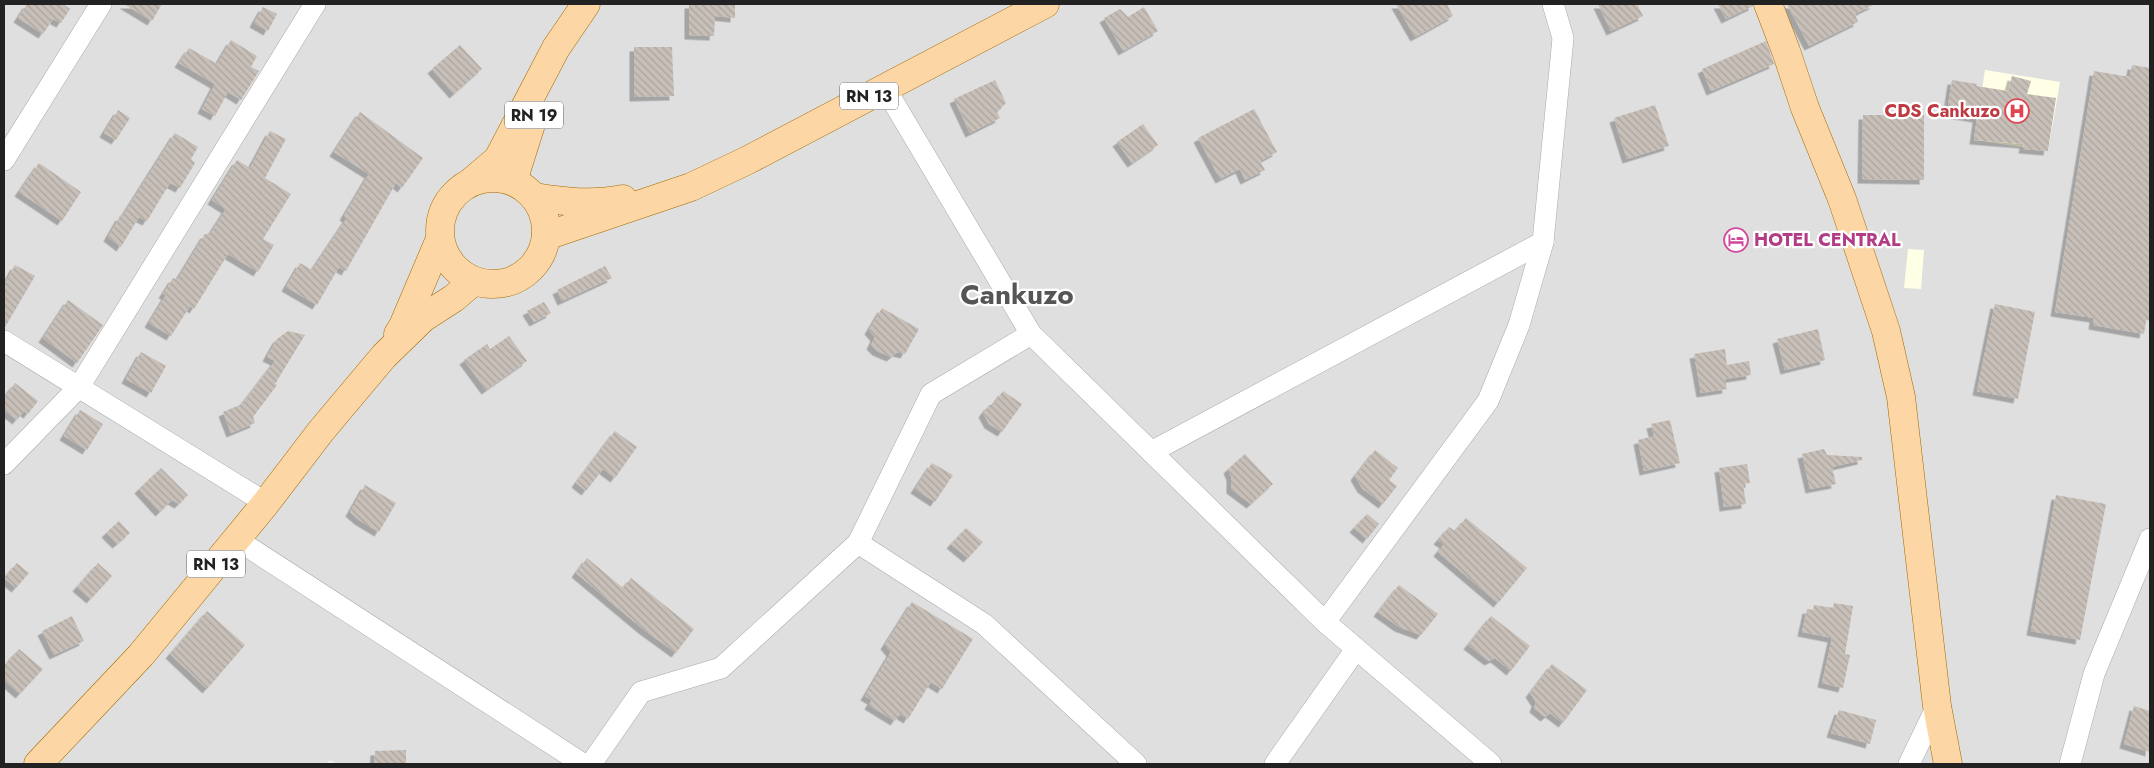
<svg xmlns="http://www.w3.org/2000/svg" width="2154" height="768" font-family="Jost,sans-serif">
	<defs>
		<pattern id="building-back-hatch" width="6" height="6" patternUnits="userSpaceOnUse" patternTransform="scale(1.25)"><rect width="6" height="6" fill="#c7bfb8"/><path d="M-1 5l2 2M0 0l6 6M5-1l2 2" fill="none" stroke="#aba49e"/></pattern>
		<filter id="shadow"><feDropShadow dx="-4.5" dy="4.5" stdDeviation="0" flood-color="#0004"/></filter>
	</defs>
	<rect width="100%" height="100%" fill="#f2efe9"/>
	<path fill="#e0dfdf" d="M4,4H2150V764H337L330,760L326,764H4Z"/>
	<g fill="#ffffe5">
		<path d="M1985,70L2060,82L2048,151L1974,140Z"/>
		<path d="M1908,249L1924,250L1921,289L1904,288Z"/>
	</g>
	<g fill="url(#building-back-hatch)" filter="url(#shadow)">
		<path d="M27,4H63L70,9L61,23L53,19L43,34L18,18Z"/>
		<path d="M124,4H162L152,21Z"/>
		<path d="M689,4H735V18L715,16L714,36L689,35Z"/>
		<path d="M1396,4H1447L1453,16L1415,37Z"/>
		<path d="M1598,4H1637L1643,16L1611,31Z"/>
		<path d="M1718,4H1753V6L1726,19Z"/>
		<path d="M1787,4H1875L1855,14L1858,22L1809,46Z"/>
		<path d="M263,7L277,14L268,31L254,23Z"/>
		<path d="M1144,7L1158,31L1123,51L1104,18L1120,9L1128,17Z"/>
		<path d="M231,40L257,56L251,67L259,71L241,100L228,92L215,116L202,109L215,84L179,63L189,48L217,64Z"/>
		<path d="M1766,41L1774,64L1711,91L1702,69Z"/>
		<path d="M460,45L482,69L454,94L432,69Z"/>
		<path d="M634,47H672L674,96L634,97Z"/>
		<path d="M2132,65L2150,68V321L2146,320L2144,334L2093,325L2094,318L2055,312L2094,71L2130,77Z"/>
		<path d="M2012,76L2031,81L2027,94L2056,98L2048,151L2023,149L2024,144L1974,140L1977,118L1947,113L1952,80L1977,84L1976,86L2008,91Z"/>
		<path d="M995,80L1006,103L997,112L1000,118L970,133L954,99Z"/>
		<path d="M1655,105L1669,146L1627,159L1614,118Z"/>
		<path d="M1254,109L1277,152L1260,161L1265,170L1245,180L1240,169L1220,179L1198,138Z"/>
		<path d="M118,110L130,118L116,140L104,133Z"/>
		<path d="M360,112L423,158L402,188L396,183L346,271L339,267L317,305L286,287L300,263L312,270L347,218L344,216L369,174L334,152Z"/>
		<path d="M1863,115H1924V180L1862,179Z"/>
		<path d="M1143,124L1158,145L1132,163L1117,142Z"/>
		<path d="M270,131L286,139L265,178L291,194L263,239L274,245L258,272L228,254L194,309L190,306L171,336L149,323L166,295L163,294L173,278L177,280L205,234H210L226,209L212,200L237,160L250,168Z"/>
		<path d="M175,133L198,147L191,159L195,163L180,188L170,183L147,221L139,217L121,247L108,237L120,216L122,217Z"/>
		<path d="M39,163L81,192L62,221L19,192Z"/>
		<path d="M15,265L35,276L4,329V285Z"/>
		<path d="M605,266L612,278L562,301L557,290Z"/>
		<path d="M68,300L103,325L77,363L43,338Z"/>
		<path d="M544,302L551,313L534,322L527,311Z"/>
		<path d="M1995,304L2035,312L2018,399L1977,391Z"/>
		<path d="M882,308L919,329L905,354L897,352L891,357L877,351L871,345L875,337L869,330Z"/>
		<path d="M1818,329L1825,360L1785,370L1777,339Z"/>
		<path d="M288,331L305,335L275,384L277,385L253,417L255,423L231,433L223,412L242,404L275,361L267,357L277,339Z"/>
		<path d="M509,336L527,361L486,390L464,360L487,344L490,349Z"/>
		<path d="M1725,349L1727,365L1749,361L1751,375L1725,379L1727,389L1701,393L1694,354Z"/>
		<path d="M141,352L166,366L151,393L126,379Z"/>
		<path d="M15,383L38,401L28,414L24,411L17,420L4,410V398Z"/>
		<path d="M1003,391L1022,404L1002,432L989,424L983,413L989,405H993Z"/>
		<path d="M80,410L103,424L87,450L64,436Z"/>
		<path d="M1670,420L1680,463L1644,471L1638,440L1654,436L1651,424Z"/>
		<path d="M615,431L637,447L615,478L603,469L586,491L576,483Z"/>
		<path d="M1824,449L1827,455L1862,457V460L1832,467L1836,484L1810,489L1802,454Z"/>
		<path d="M1375,450L1398,468L1389,480L1397,486L1383,504L1362,488L1355,476Z"/>
		<path d="M1245,454L1273,484L1251,504L1231,489V476L1228,469Z"/>
		<path d="M932,463L953,475L935,502L915,489Z"/>
		<path d="M1747,464L1750,483L1743,484L1746,504L1724,507L1719,468Z"/>
		<path d="M161,468L188,495L179,504L172,500L160,512L139,489Z"/>
		<path d="M365,485L396,503L379,532L359,520L350,512Z"/>
		<path d="M2056,495L2106,504L2080,640L2031,631Z"/>
		<path d="M1367,514L1379,524L1367,539L1354,528Z"/>
		<path d="M1466,518L1527,568L1498,603L1438,552L1444,544L1438,540L1449,527L1455,531Z"/>
		<path d="M119,521L130,533L117,544L106,533Z"/>
		<path d="M966,528L983,542L968,558L951,544Z"/>
		<path d="M587,558L623,588L631,578L694,629L676,653L643,629L576,573Z"/>
		<path d="M17,563L29,573L16,588L4,578Z"/>
		<path d="M98,563L112,576L91,599L77,587Z"/>
		<path d="M1399,585L1438,614L1421,635L1399,627L1378,612Z"/>
		<path d="M912,602L973,639L942,689L931,682L908,719L900,714L895,721L869,705L872,700L865,696L891,652L885,645Z"/>
		<path d="M1834,603L1853,606L1845,654L1850,655L1843,688L1822,683L1832,638L1802,632L1807,609L1813,610L1814,605L1833,608Z"/>
		<path d="M207,611L245,645L207,689L170,654Z"/>
		<path d="M72,616L84,641L54,655L42,631Z"/>
		<path d="M1491,616L1530,646L1511,671L1495,658L1489,661L1468,645Z"/>
		<path d="M19,649L43,669L20,694L4,680V666Z"/>
		<path d="M1552,664L1587,690L1563,723L1550,713L1545,717L1534,708L1536,702L1530,693Z"/>
		<path d="M2134,706L2150,711V752L2124,744Z"/>
		<path d="M1839,710L1876,720L1870,744L1831,733Z"/>
		<path d="M406,750V764H374L375,751Z"/>
	</g>
	<g fill="none" stroke-linecap="round" stroke-linejoin="round">
		<g stroke="#a9a9a9" stroke-width="22">
			<g id="minor">
				<path d="M885,88L1031,334L1325,622L1491,764"/>
				<path d="M4,160L101,4"/>
				<path d="M4,341L266,503"/>
				<path d="M1151,452L1543,242"/>
				<path d="M4,464L79,387L315,4"/>
				<path d="M236,539L583,764"/>
				<path d="M858,543L931,394L1031,334"/>
				<path d="M1325,622L1488,401L1519,325L1543,242L1563,38L1553,4"/>
				<path d="M591,764L641,692L721,668L858,543L984,624L1136,764"/>
				<path d="M1275,764L1356,649"/>
				<path d="M1909,764L1937,706"/>
				<path d="M2070,764L2094,674L2150,539"/>
			</g>
		</g>
		<g stroke="#a06b00" stroke-width="29">
			<g id="major">
				<path d="M1768,4L1786,51L1805,108L1842,199L1886,331L1901,397L1937,706L1948,764"/>
				<circle cx="493" cy="231" r="53"/>
				<path d="M513,181L532,121"/>
				<path d="M471,182L498,159L556,48L586,4"/>
				<path d="M535,197C565,202 593,205 623,199"/>
				<path d="M546,236L691,187L746,161L1045,4"/>
				<path d="M398,334L403,326L440,239"/>
				<path d="M38,764L141,655L266,503L321,431L384,356L423,318L454,298L474,281"/>
			</g>
		</g>
		<use href="#minor" stroke="#fff" stroke-width="21"/>
		<use href="#major" stroke="#fcd6a4" stroke-width="28"/>
	</g>
	<defs>
		<g id="hospital-ring" transform="scale(1.25)"><circle r="9.5" fill="#fff" stroke="#e0444e" stroke-width="1.5"/><path d="M-5-5h3v3.5h4V-5h3V5h-3V1.5h-4V5h-3Z" fill="#e0444e"/></g>
		<g id="hotel-ring" transform="scale(1.25)"><circle r="9.5" fill="#fff" stroke="#d1479c" stroke-width="1.5"/><path d="M-6-4.5h1.5V1H6V5H4.5V3h-9V5H-6ZM-4 0a1.8 1.8 0 1 1 3.6 0ZM.5 0V-2.5h3Q6-2.5 6 0Z" fill="#d1479c"/></g>
	</defs>
	<g fill-rule="evenodd">
		<use href="#hospital-ring" x="2017" y="111"/>
		<use href="#hotel-ring" x="1736" y="240"/>
	</g>
	<g text-anchor="middle" dominant-baseline="central" stroke-width="4.5" stroke-linejoin="round" paint-order="stroke">
		<g fill="#fff" stroke="#646464" stroke-width="1">
			<rect x="840" y="82.5" width="58" height="27" rx="4"/>
			<rect x="505" y="101.5" width="58" height="27" rx="4"/>
			<rect x="187" y="550.5" width="58" height="27" rx="4"/>
		</g>
		<g font-size="16" font-weight="bold" fill="#222">
			<text x="869" y="96">RN 13</text>
			<text x="534" y="115">RN 19</text>
			<text x="216" y="564">RN 13</text>
		</g>
		<g font-size="18" font-weight="bold" fill="#be3a42" stroke="#fff" text-anchor="end">
			<text x="2000" y="111">CDS Cankuzo</text>
		</g>
		<g font-size="18" font-weight="bold" fill="#b23c85" stroke="#fff" text-anchor="start">
			<text x="1754" y="240">HOTEL CENTRAL</text>
		</g>
		<g font-size="28" font-weight="bold" fill="#555" stroke="#fff">
			<text x="1017" y="294">Cankuzo</text>
		</g>
	</g>
	<rect width="2154" height="768" fill="none" stroke="#222222" stroke-width="10"/>
</svg>
